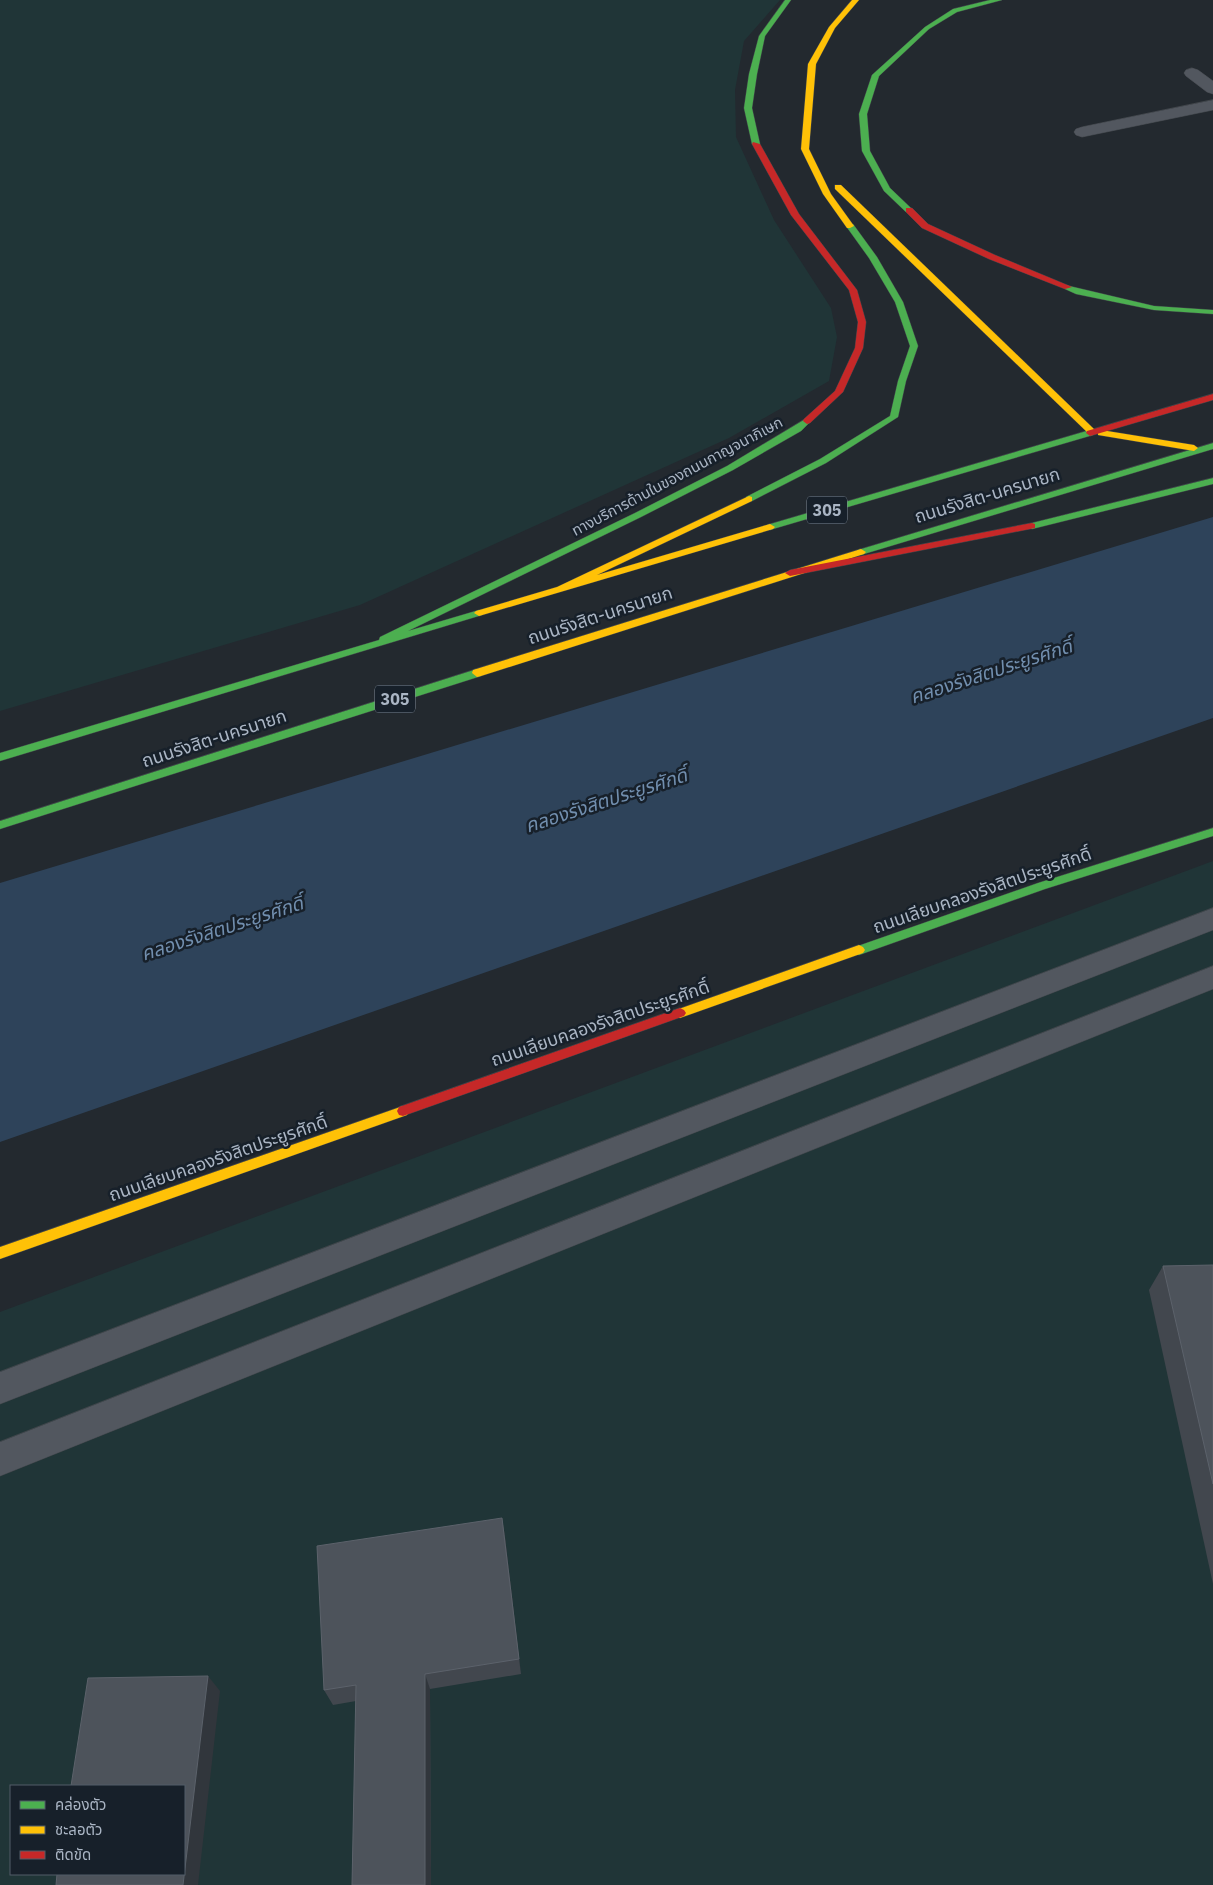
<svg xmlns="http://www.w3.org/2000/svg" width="1213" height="1885" font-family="'IBM Plex Sans','Noto Sans Thai',sans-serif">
	<rect width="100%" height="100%" fill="#23292f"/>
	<g fill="#203537" fill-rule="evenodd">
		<path d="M0,0H780L744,41L735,90L736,137L774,220L831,308L837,337L829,381L729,438L360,605L0,711Z"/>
		<path d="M1213,861V1885H0V1312ZM11,1786H184V1874H11Z"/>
	</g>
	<path fill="#2e435a" d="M1213,517V718L0,1142V883Z"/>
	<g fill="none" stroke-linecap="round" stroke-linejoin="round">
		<g stroke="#40454a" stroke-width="1">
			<g id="lane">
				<path d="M1192,68L1198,70L1213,81V94L1207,92L1186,76L1184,73L1186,70Z"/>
				<path d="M1213,100V110L1082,137L1076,135L1074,132L1076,129L1082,127Z"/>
			</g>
		</g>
		<g stroke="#40454a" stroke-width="1">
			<g id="street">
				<path d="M1213,908V930L0,1404V1372Z"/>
				<path d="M1213,966V989L0,1476V1442Z"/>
			</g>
		</g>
		<g stroke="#40454a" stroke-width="1">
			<g id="fast">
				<path d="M785,0H791L765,36L757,74L752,108L760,144L756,146L752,144L744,108L749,74L759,36Z"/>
				<path d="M990,0H1002L957,12L929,29L879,76L867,114L870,151L890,188L913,210L906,212L884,191L862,151L859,114L872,75L925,27L953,9Z"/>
				<path d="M847,224H853L877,257L903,302L918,346L906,381L898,417L826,463L752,501H746V497L820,459L890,416L898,381L910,346L895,302L869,258L846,226Z"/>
				<path d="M1065,285L1154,306L1213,310V314L1154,310L1076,294L1065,289Z"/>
				<path d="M807,418L811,421L801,431L733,470L641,517L408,631L479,610L482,611L484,613L482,615L0,761V753L379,640L380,637L635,513L727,466Z"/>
				<path d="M1090,430L1093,431V435L773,529L770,530L765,527L767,525Z"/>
				<path d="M1213,443V449L864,554L861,555L856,552L858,550Z"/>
				<path d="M1213,478V484L1032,529L1027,526L1032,523Z"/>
				<path d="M477,669L482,673L481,676L0,829V821Z"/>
				<path d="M1213,828V836L1045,889L859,955L855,953L853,950L855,947L1038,883Z"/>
			</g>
		</g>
		<g stroke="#40454a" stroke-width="1">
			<g id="slow">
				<path d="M852,0H859L835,28L816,64L809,149L831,194L854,226L850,228H847L823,194L801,149L808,64L829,27Z"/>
				<path d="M835,185H841L1095,430V434H1089L835,189Z"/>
				<path d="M1101,430L1194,445L1198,448L1194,451L1098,435V431Z"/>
				<path d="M749,496L752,497V501L597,575L770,524L775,527L773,529L479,616L474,613L476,611L557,587Z"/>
				<path d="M861,549L866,552L864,554L481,676L477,677L472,673L473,670Z"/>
				<path d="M859,945L863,947L865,950L863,953L680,1018L676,1016L674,1013L676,1010Z"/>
				<path d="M403,1106L407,1107L409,1111L407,1115L0,1259V1247Z"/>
			</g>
		</g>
		<g stroke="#40454a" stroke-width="1">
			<g id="jam">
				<path d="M753,142L760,144L799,214L857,290L866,322L863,348L843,392L810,423L807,424L803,421L804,419L835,391L855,348L858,322L849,290L791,215L752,144Z"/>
				<path d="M906,208H912L928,224L995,255L1072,287L1065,289L989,259L922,228L906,212Z"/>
				<path d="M1213,394V400L1090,436L1086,433L1087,431Z"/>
				<path d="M1032,523L1035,524V528L790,576L785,573L790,570Z"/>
				<path d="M680,1008L684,1010L686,1013L684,1016L403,1116L399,1115L397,1111L399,1107Z"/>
			</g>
		</g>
		<use href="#lane" fill="#52575f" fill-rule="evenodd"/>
		<use href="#street" fill="#52575f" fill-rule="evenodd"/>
		<use href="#fast" fill="#4caf50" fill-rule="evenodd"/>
		<use href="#slow" fill="#ffc107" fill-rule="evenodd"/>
		<use href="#jam" fill="#c62828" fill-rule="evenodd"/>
	</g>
	<g fill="#42474e">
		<path d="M1213,1265V1584L1149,1290L1163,1266Z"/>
		<path d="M502,1518L505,1537L521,1674L430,1689L431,1885H352L356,1701L333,1705L324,1690Z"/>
	</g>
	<g fill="#31363c">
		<path d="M502,1518L505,1537L521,1674L519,1659Z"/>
		<path d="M425,1674L430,1689L431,1885H425Z"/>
		<path d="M208,1676L220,1691L198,1885H183Z"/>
	</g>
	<g fill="#4d535b" stroke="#5c626b">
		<path d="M1213,1265V1484L1163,1266Z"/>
		<path d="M502,1518L519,1659L425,1674V1885H352L356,1685L324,1690L317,1546Z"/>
		<path d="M208,1676L183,1885H56L57,1874H184V1786H71L88,1678Z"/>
	</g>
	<g text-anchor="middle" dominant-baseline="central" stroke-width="5" stroke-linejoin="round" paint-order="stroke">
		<g font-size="15" fill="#aab5c4" stroke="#17202a">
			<text transform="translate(677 476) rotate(-28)">ทางบริการด้านในของถนนกาญจนาภิเษก</text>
		</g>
		<g fill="#17202a" stroke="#7e8896" stroke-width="1">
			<rect x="807" y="496.5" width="40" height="27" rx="4"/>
			<rect x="375" y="685.5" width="40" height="27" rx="4"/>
		</g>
		<g font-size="16" font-weight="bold" fill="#aab5c4">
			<text x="827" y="510">305</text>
			<text x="395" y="699">305</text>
		</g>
		<g font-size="18" fill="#aab5c4" stroke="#17202a">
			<text transform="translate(987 495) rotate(-17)">ถนนรังสิต-นครนายก</text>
			<text transform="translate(600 615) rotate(-18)">ถนนรังสิต-นครนายก</text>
			<text transform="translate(214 738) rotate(-18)">ถนนรังสิต-นครนายก</text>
			<text transform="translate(982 890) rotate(-19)">ถนนเลียบคลองรังสิตประยูรศักดิ์</text>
			<text transform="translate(600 1023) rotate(-19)">ถนนเลียบคลองรังสิตประยูรศักดิ์</text>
			<text transform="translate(218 1158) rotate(-19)">ถนนเลียบคลองรังสิตประยูรศักดิ์</text>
		</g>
		<g font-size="19" font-style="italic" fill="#718eae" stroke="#17202a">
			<text transform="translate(991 671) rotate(-18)">คลองรังสิตประยูรศักดิ์</text>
			<text transform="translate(606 800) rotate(-18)">คลองรังสิตประยูรศักดิ์</text>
			<text transform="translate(222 928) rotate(-18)">คลองรังสิตประยูรศักดิ์</text>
		</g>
	</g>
	<rect x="10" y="1785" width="175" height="90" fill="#17202a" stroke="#525c68"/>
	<rect x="20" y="1801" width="25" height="8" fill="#4caf50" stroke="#525c68"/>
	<text x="55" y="1810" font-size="15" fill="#aab5c4">คล่องตัว</text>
	<rect x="20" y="1826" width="25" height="8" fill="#ffc107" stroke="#525c68"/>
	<text x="55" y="1835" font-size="15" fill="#aab5c4">ชะลอตัว</text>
	<rect x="20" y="1851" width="25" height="8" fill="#c62828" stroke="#525c68"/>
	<text x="55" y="1860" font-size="15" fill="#aab5c4">ติดขัด</text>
</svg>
